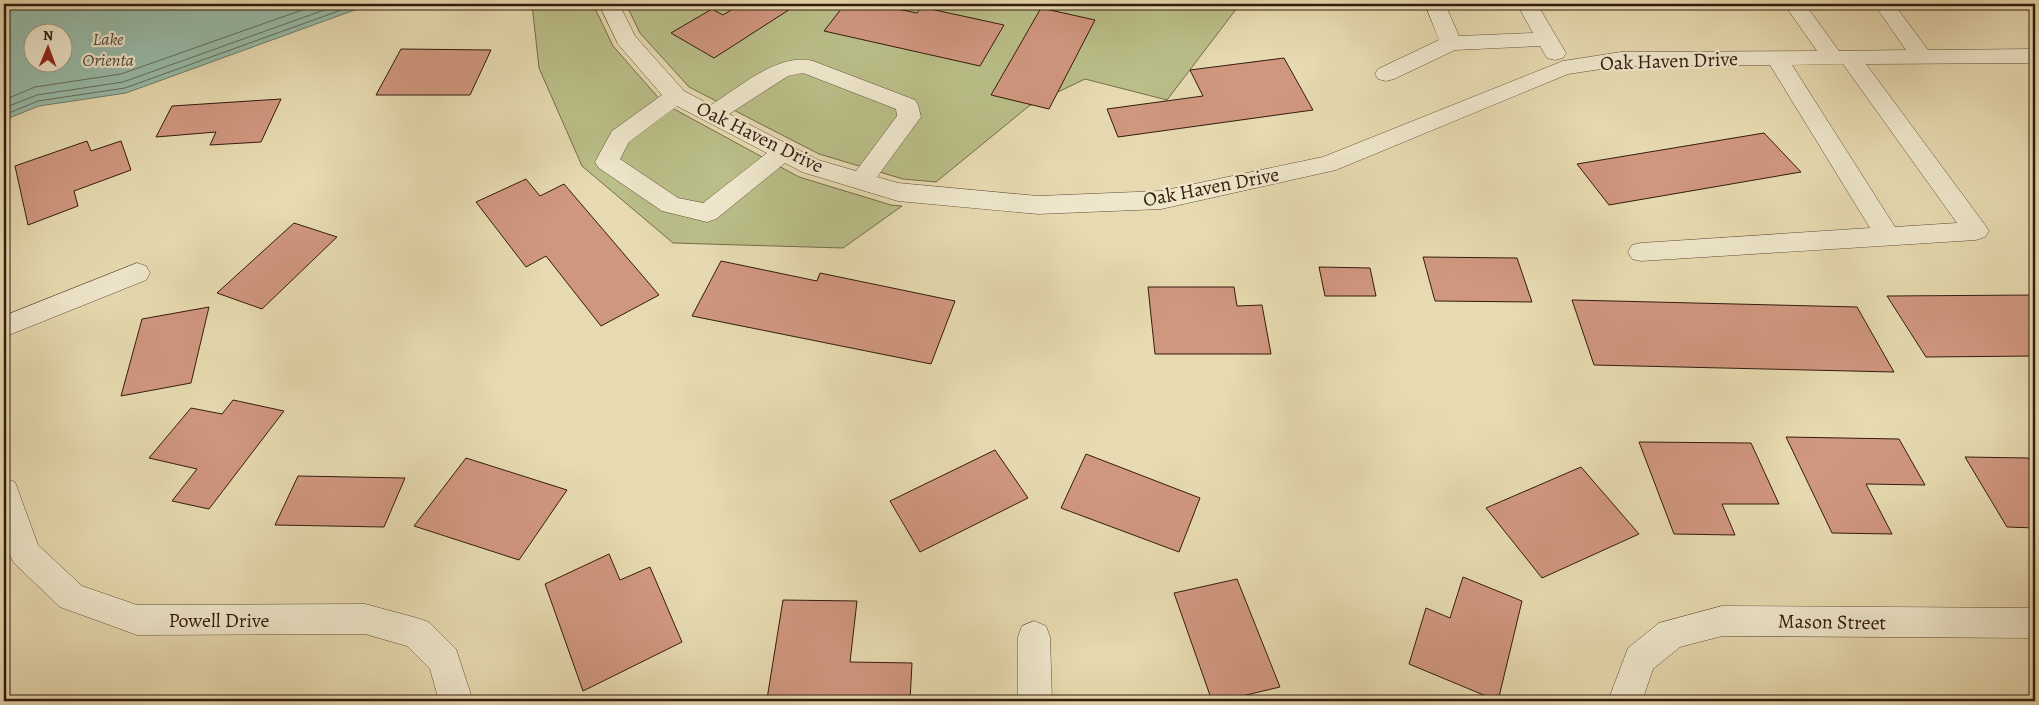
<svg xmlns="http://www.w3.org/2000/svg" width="2039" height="705" font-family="Alegreya,serif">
	<rect width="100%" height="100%" fill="#e7dab0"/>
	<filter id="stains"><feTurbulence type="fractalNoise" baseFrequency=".004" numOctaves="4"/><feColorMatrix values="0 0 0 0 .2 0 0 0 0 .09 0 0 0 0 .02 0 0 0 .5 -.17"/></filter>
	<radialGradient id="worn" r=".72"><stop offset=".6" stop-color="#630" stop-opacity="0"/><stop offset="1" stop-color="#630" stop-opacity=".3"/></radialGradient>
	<g fill="#babe88" stroke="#766c4a">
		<path d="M532,4H593L613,46L663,103L799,177L891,205L902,206L843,248L673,243L582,166L539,68Z"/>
		<path d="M626,4H1240L1167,100L1085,79L1029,106L936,182L903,179L819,154L689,87L640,33Z"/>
	</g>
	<path fill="#97bba9" stroke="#6f7b6b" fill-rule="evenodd" d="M4,4H371L126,93L39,106L4,120ZM32,32H62V62H32Z"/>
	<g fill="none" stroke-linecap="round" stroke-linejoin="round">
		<g stroke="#656b5b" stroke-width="1">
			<path d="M4,100L35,87L121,74L319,4"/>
			<path d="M4,108L37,95L123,82L341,4"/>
			<path d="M4,115L38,101L125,88L358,4"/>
		</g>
	</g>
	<g fill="#d0977f" stroke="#331b0d">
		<path d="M741,4H798L714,58L671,33L712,9L723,15Z"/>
		<path d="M845,4H872L917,13L921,7L1004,25L980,66L824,31Z"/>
		<path d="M1041,8L1095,20L1049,109L991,95Z"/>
		<path d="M401,49L491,50L470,95H376Z"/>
		<path d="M1284,58L1313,110L1118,137L1107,109L1203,96L1190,70Z"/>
		<path d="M281,99L261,142L210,145L216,132L156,137L172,106Z"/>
		<path d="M1764,133L1801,172L1609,205L1577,164Z"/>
		<path d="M87,141L91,151L121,141L131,170L74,191L78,206L28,225L15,166Z"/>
		<path d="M526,179L540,196L564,184L659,295L601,326L546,256L526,267L476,202Z"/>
		<path d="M294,223L337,237L262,309L217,293Z"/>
		<path d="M4,238L9,271L4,273Z"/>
		<path d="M1423,257L1517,258L1532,302L1435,301Z"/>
		<path d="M721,261L817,281L820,273L955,301L931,364L692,316Z"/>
		<path d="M1319,267L1370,268L1376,296H1325Z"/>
		<path d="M1148,287H1234L1237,306L1262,305L1271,354H1155Z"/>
		<path d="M2035,295V356L1926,357L1887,296Z"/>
		<path d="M1572,300L1857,307L1894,372L1594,365Z"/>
		<path d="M209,307L191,383L121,396L142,319Z"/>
		<path d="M233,400L284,411L209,509L172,501L197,469L149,458L191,408L222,414Z"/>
		<path d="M1786,437L1899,439L1925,485L1866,484L1892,534L1832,533Z"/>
		<path d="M1639,442L1751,443L1779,504H1722L1735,535L1674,534Z"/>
		<path d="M995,450L1028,498L920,552L890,501Z"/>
		<path d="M1086,454L1200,498L1179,552L1061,508Z"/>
		<path d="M1965,457L2028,458L2035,470V528L2007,527Z"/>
		<path d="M466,458L567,490L519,560L414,526Z"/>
		<path d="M1581,467L1639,534L1542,578L1486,508Z"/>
		<path d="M298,476L405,478L384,527L275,525Z"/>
		<path d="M609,554L620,580L650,567L682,642L583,691L545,584Z"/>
		<path d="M1463,577L1522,601L1498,701L1409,664L1426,608L1450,618Z"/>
		<path d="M1237,579L1280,687L1221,701H1212L1174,593Z"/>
		<path d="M783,600L857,601L850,662L912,663L910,701L767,699Z"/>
	</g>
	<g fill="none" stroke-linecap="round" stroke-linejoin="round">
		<g stroke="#604b36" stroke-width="1">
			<g id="minor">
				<path d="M599,4H619L635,36L684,91L711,105C738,88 779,52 813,61L915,100L918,105L921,117L877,177L898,183L1038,196L1161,191L1323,157L1563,61L1621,52L1817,51L1784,4H1805L1839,51L1906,50L1874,4H1894L1928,50L2035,49V63L1866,64L1985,225L1989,231L1985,237L1976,240L1641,261L1632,259L1628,252L1632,245L1641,243L1870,228L1770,65L1621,66L1568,74L1336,170L1161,209L1038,214L898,201L802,172L785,163L716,219L707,222L662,211L599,168L595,162L612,131L662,95L618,44ZM1843,64L1957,223L1895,227L1792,65ZM803,73L896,109L897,116L856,171L818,160L729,114L788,76ZM677,106L767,153L703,203L678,198L620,159L629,142Z"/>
				<path d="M1425,4H1445L1459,36L1533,33L1517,4H1537L1566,53L1563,58L1555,60L1547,58L1540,46L1455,50L1394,79L1386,81L1378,79L1375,74L1378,69L1439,40Z"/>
				<path d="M137,263L146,266L150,273L146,280L4,337V316Z"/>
				<path d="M4,478L15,482L38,545L82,586L137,605L365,604L417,618L429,622L456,649L473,701H439L430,669L407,646L365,634L137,635L60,607L14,563L9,553L4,536Z"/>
				<path d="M1722,606L2035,608V638L1722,636L1680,647L1653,669L1642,701H1608L1628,648L1659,623Z"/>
				<path d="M1034,621L1046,626L1050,637L1052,701H1018V637L1022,626Z"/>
			</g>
		</g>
		<use href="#minor" fill="#efe7cc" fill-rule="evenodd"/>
	</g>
	<g text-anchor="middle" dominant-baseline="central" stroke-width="4.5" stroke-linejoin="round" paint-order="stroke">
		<g font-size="18" font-style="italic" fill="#514b3c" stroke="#efe7cc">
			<text x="108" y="39">Lake<tspan x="108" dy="21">Orienta</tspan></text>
		</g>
		<g font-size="20" fill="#331b0d" stroke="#efe7cc">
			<text transform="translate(1669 61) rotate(-2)">Oak Haven Drive</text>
			<text transform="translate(760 137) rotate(26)">Oak Haven Drive</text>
			<text transform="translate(1211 187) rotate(-11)">Oak Haven Drive</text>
			<text x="219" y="620">Powell Drive</text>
			<text transform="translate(1832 622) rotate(1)">Mason Street</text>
		</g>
	</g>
	<rect width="2039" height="705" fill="none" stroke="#e7dab0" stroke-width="20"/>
	<rect x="5" y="5" width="2029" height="695" fill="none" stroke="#331b0d" stroke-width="2.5"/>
	<rect x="10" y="10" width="2019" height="685" fill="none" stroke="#331b0d"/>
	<g transform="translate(48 48) rotate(1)"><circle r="24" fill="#efe7cc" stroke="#a49580"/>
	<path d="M0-4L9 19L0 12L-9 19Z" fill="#8f2418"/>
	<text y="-8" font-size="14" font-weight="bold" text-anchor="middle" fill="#331b0d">N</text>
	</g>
	<rect width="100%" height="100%" filter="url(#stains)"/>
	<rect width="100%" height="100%" fill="url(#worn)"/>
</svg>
